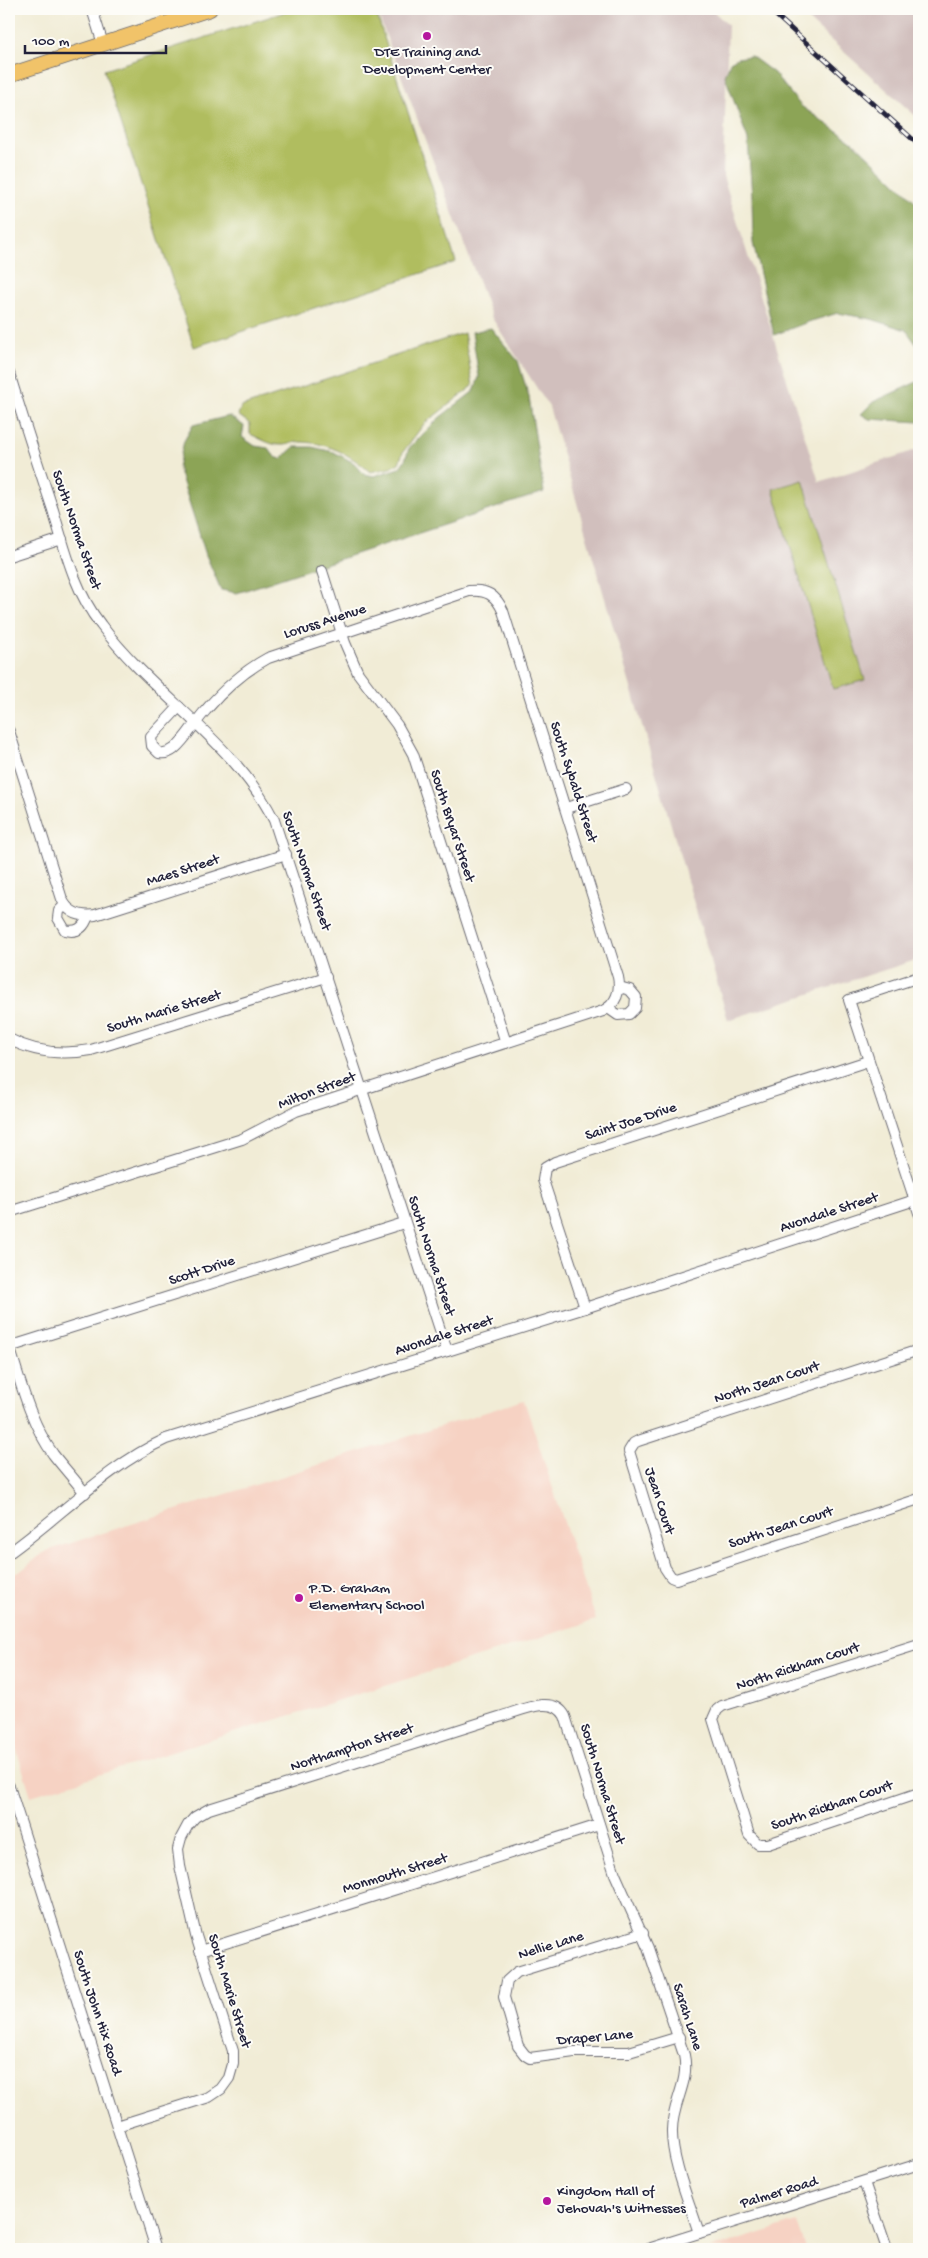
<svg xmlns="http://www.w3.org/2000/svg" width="928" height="2258" font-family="'Gochi Hand',sans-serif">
	<rect width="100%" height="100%" fill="#fdfcf7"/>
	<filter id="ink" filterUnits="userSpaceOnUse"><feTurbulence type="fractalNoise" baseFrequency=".02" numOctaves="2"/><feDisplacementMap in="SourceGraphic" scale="10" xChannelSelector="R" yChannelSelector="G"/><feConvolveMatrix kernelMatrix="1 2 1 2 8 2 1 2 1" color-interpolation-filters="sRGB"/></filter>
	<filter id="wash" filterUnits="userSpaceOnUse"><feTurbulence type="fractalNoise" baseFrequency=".0096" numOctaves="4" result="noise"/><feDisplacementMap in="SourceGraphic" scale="20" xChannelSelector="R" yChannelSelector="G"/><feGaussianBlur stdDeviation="1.12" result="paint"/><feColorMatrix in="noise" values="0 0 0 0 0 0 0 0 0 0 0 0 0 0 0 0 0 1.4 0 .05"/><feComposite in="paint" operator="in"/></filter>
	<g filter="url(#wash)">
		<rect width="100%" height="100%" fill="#f1ecd6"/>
		<g fill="#f6d2c3">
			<path d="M524,1400L596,1620L31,1796L9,1726V1577L22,1570L46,1551Z"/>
			<path d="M797,2222L806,2249H709Z"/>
		</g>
		<g fill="#d1bfbd">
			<path d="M376,9H711L728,25L723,176L819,482L919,449V959L728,1020L549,407L492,318Z"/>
			<path d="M796,9H919V119Z"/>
		</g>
		<g fill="#b0bd5f" stroke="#69704d">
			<path d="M294,9H375L456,262L194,347L104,70Z"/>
			<path d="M464,333L473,386L424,424L403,452L399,463L390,468L370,472C350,454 326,442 299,442C292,442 286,446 280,445C270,445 259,438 250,434V424L238,415L241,407Z"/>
			<path d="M803,480L865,680L833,689L773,489Z"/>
		</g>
		<g fill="#8ca456" stroke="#576348">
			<path d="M751,56L774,73L801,106L853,142L919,205V348L906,330L871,319L838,313L808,322L774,335L753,243L752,197L748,140L725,76L730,62L737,58Z"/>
			<path d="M491,328L518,361L529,397L544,492L237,593L221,590L206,555L178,467L184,441L193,425L229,416L244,426L242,437L255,446L268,448L275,457L281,459L294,447H312L334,452L354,463L364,474L374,476L399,468L405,460L409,448L439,418L474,391L479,377L472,332Z"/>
			<path d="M919,381V422L869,419L861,414L873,402Z"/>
		</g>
	</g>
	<g filter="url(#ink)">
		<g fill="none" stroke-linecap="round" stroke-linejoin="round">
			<g stroke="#6a6971" stroke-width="12">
				<g id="minor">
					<path d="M92,9L103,44"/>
					<path d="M9,373C23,419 38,465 53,510C65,550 75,592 101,625C153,695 234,741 274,820L447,1351"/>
					<path d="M9,556L62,539"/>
					<path d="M322,571L345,643L358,673L397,725L413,754L506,1043"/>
					<path d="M9,731L62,899C68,913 80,917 95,915L286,854"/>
					<path d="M566,808L626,789"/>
					<path d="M65,905L59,911L58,918L65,930C77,933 84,928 88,916"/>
					<path d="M919,977L849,1000L919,1213"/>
					<path d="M608,1008L618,1015L629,1014L635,1008L636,997L630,990L619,987"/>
					<path d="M9,1039C35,1053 63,1055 91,1050L326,977"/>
					<path d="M9,1212L242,1139L296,1111L603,1011C616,1004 621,991 618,977L503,611C496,595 486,589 469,591L268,658C244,671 224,689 206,710C194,723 187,738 174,749C169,753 165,754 159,753L152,746L151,737L179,707"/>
					<path d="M585,1308L543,1180L545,1168L555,1162L868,1061"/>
					<path d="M9,1346C21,1383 30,1422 53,1454C63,1467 75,1480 85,1493"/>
					<path d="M9,1347L404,1223"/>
					<path d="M919,1350L638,1441L634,1443L629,1451L665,1568L671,1577L676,1579L919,1499"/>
					<path d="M9,1553C61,1516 107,1466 166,1439L585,1308L915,1200"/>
					<path d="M919,1644L722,1706L717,1710L713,1719L749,1835L758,1844H768L919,1793"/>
					<path d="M9,1786L156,2249"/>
					<path d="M643,1933L517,1972L507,1981L504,1997L518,2046L525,2055L530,2058L574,2052H629L679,2037"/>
					<path d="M200,1951L599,1825"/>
					<path d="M117,2126L209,2097L221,2089L229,2078L233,2064V2051L196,1936L180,1866L178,1849L181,1838L188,1825L195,1817L209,1809L499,1717C518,1712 553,1693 565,1716L615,1874L648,1948L684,2055C690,2082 672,2103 672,2130C671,2160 690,2204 699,2233"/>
					<path d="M864,2182L887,2249"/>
					<path d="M648,2249L919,2164"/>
				</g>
			</g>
			<g stroke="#6a6971" stroke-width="16">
				<path id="major" d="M9,75L210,9"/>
			</g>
			<use href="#minor" stroke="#fff" stroke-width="10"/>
			<use href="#major" stroke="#f1c369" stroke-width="14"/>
			<g stroke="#22223b" stroke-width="5">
				<path id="rail" d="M769,9L919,145"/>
			</g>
			<use href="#rail" stroke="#fdfcf7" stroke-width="3" stroke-dasharray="9" stroke-linecap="butt"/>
		</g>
	</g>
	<g fill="#b5179e" stroke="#fdfcf7" stroke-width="2">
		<circle cx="427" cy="36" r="5"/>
		<circle cx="299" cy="1598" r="5"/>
		<circle cx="547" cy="2201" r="5"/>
	</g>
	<g text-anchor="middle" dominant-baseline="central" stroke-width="4" stroke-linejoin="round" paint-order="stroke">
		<g font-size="15" fill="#22223b" stroke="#fdfcf7" text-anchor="start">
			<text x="427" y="53" text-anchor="middle">DTE Training and<tspan x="427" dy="17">Development Center</tspan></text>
			<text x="309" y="1589">P.D. Graham<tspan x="309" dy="17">Elementary School</tspan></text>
			<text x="557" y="2192">Kingdom Hall of<tspan x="557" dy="17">Jehovah's Witnesses</tspan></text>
		</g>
		<g font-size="15" fill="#22223b" stroke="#fdfcf7">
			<text transform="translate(76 530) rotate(71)">South Norma Street</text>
			<text transform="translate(325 622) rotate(-18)">Loruss Avenue</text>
			<text transform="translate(573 782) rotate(72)">South Sybald Street</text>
			<text transform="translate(452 826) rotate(72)">South Bryar Street</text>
			<text transform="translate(183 871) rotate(-18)">Maes Street</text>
			<text transform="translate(306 871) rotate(71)">South Norma Street</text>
			<text transform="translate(164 1012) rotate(-17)">South Marie Street</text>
			<text transform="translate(317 1091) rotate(-21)">Milton Street</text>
			<text transform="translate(631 1122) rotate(-18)">Saint Joe Drive</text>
			<text transform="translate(829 1213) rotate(-18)">Avondale Street</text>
			<text transform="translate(431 1256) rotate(72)">South Norma Street</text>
			<text transform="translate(202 1271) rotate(-18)">Scott Drive</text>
			<text transform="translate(444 1336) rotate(-18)">Avondale Street</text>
			<text transform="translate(767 1383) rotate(-18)">North Jean Court</text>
			<text transform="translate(659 1501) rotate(72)">Jean Court</text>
			<text transform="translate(781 1528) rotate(-18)">South Jean Court</text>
			<text transform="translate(798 1667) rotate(-18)">North Rickham Court</text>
			<text transform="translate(352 1748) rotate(-18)">Northampton Street</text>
			<text transform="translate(602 1784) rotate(73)">South Norma Street</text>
			<text transform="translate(832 1806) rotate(-19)">South Rickham Court</text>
			<text transform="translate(395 1874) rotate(-17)">Monmouth Street</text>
			<text transform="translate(551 1946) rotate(-17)">Nellie Lane</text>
			<text transform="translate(229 1991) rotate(73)">South Marie Street</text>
			<text transform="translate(97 2013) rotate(72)">South John Hix Road</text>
			<text transform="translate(687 2017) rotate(72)">Sarah Lane</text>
			<text transform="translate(595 2038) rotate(-5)">Draper Lane</text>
			<text transform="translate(779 2193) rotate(-17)">Palmer Road</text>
		</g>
	</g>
	<rect width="928" height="2258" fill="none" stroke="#fdfcf7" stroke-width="30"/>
	<path d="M25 45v8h141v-8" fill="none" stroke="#22223b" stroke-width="2.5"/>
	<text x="32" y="45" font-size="15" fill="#22223b" stroke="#fdfcf7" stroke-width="4" paint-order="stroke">100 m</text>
</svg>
